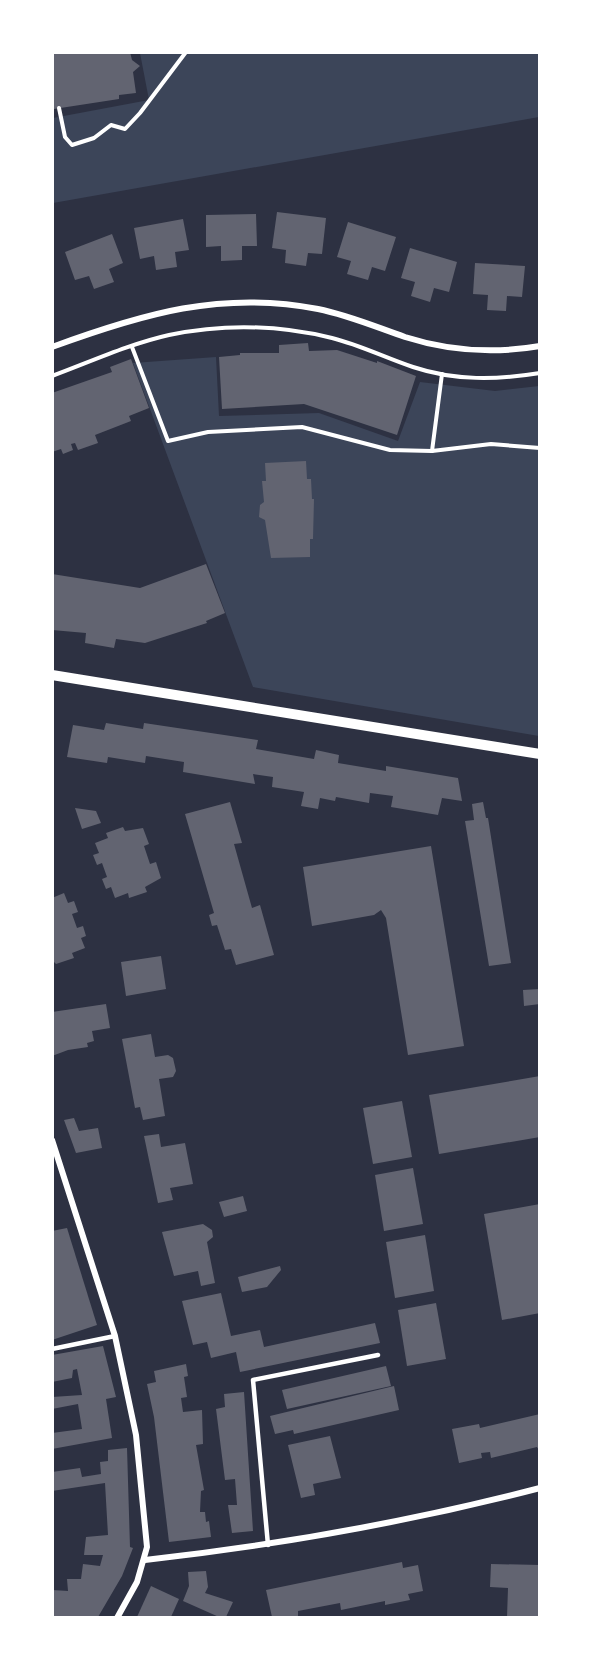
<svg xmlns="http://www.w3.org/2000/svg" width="592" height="1670" font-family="'Alegreya Sans',sans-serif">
	<rect width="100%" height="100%" fill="#2d3142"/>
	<g fill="#3c4559">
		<path d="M140,53H539V117L53,203V118L149,100Z"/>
		<path d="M216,357L219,416L319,413L398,441L420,382L495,391L539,386V736L253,687L133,363Z"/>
	</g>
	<g fill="#626471">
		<path d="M52,52H130L132,60L140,66L133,72L136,93L119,95V99L54,109Z"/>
		<path d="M277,212L326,218L322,254L308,253L306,266L285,263L286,250L272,248Z"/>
		<path d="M256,214L257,246H242V260L221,261V246L206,247V215Z"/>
		<path d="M183,219L189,250L175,252L177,267L156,270L154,256L140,259L134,228Z"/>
		<path d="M348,222L396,237L385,271L372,267L368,280L347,274L351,261L337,257Z"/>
		<path d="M112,234L123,263L109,269L114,282L94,289L89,276L75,280L65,252Z"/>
		<path d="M410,248L457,262L449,292L434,288L430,302L411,296L415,282L401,278Z"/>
		<path d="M475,263L525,266L522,297L507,296L506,311L487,310L488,295L473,294Z"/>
		<path d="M308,343L309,351L337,350L377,363V361L416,376L397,435L304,404L222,409L219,357L240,355V353H279V345Z"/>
		<path d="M131,359L149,408L129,416L131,421L95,435L98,443L78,450L75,443L71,444L73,450L63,454L61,449L52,452V393L112,372L110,367Z"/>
		<path d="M306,461L307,479H311L312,499H314L313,539H310V557L271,558L265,520L259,517L260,505L264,502L262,481H266L265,463Z"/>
		<path d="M206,564L225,613L206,621L207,623L145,643L116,639L114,648L85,643L86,633L52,630V574L140,588Z"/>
		<path d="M106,723L143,729L144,723L258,740L256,749L314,759L316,750L339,755L338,763L386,771V766L458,778L462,801L442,798L438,815L391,807L393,796L370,793L369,803L336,797L335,801L320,798L318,809L301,806L304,792L272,787L273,777L253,774L255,784L183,772L184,762L146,756L145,763L108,757L107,763L67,757L73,725L104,730Z"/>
		<path d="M230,802L242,843L234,844L252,908L260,905L274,955L236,965L231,949L225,950L217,925L212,926L209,915L214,913L185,814Z"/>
		<path d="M483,802L486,818H488L511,963L489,966L465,821L474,820L472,804Z"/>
		<path d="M75,808L96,811L101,823L82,829Z"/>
		<path d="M123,827L125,831L143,828L149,844L144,846L150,864L156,862L161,878L145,887L147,892L129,898L128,893L115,898L111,887L106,889L102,879L107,877L102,863L97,865L93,855L99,853L95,843L108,838L106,833Z"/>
		<path d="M431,846L464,1046L408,1055L386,918L381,910L374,915L312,926L303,867Z"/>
		<path d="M64,893L68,903L74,901L78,912L72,914L77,928L83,926L86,936L81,938L85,948L72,953L74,958L56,964L52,960V898Z"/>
		<path d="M161,956L166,989L126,996L121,962Z"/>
		<path d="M540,989V1004L524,1006L523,990Z"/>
		<path d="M106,1004L110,1028L92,1031L94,1041L87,1043L88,1047L68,1050L52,1056V1012Z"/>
		<path d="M151,1034L155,1057L168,1055L173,1058L176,1071L173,1077L159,1079L165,1116L143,1120L140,1107L135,1108L122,1039Z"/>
		<path d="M540,1076V1137L439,1154L429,1095Z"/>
		<path d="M402,1101L412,1157L373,1164L363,1108Z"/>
		<path d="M74,1118L79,1131L98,1128L102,1148L76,1153L64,1120Z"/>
		<path d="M159,1134L161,1147L185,1143L193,1184L170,1188L173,1200L158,1203L144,1136Z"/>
		<path d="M413,1168L423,1224L384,1231L375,1175Z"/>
		<path d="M243,1196L247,1211L224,1217L219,1202Z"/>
		<path d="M540,1204V1313L502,1320L484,1214Z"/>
		<path d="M203,1224L212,1230L213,1237L207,1242L215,1283L201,1286L198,1271L174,1276L162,1232Z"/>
		<path d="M67,1228L97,1325L52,1340V1231Z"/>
		<path d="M425,1235L434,1291L395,1298L386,1242Z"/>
		<path d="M280,1266L281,1270L267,1287L242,1292L238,1277Z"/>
		<path d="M221,1293L231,1336L260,1330L264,1347L375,1323L380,1343L240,1372L236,1352L211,1358L207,1342L193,1345L182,1301Z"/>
		<path d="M436,1303L446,1359L407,1366L398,1310Z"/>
		<path d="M103,1346L116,1397L106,1399L112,1438L52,1449V1433L82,1429L78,1404L52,1409V1397L82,1395L77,1369L73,1370L72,1378L52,1382V1355Z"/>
		<path d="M186,1364L188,1376L184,1377L187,1397L181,1398L183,1412L202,1410L203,1444L196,1445L204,1490L201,1491L200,1512H205L206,1522L209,1521L211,1537L169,1542L154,1417L147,1384L156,1382L154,1371Z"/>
		<path d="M386,1366L391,1386L287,1409L282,1390Z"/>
		<path d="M394,1386L399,1410L294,1434L293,1430L275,1434L270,1416Z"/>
		<path d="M244,1392L253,1531L232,1533L228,1505H237L235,1479L225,1480L216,1409L225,1407L224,1394Z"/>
		<path d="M540,1414V1452L537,1447L491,1458L490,1452L481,1453L482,1458L459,1463L452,1429L479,1424L480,1428Z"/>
		<path d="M330,1436L341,1478L313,1484L315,1495L301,1498L288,1445Z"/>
		<path d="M127,1448L130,1547L133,1548L122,1576L98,1617H52V1590L68,1591L67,1579H81L83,1564L100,1566L103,1555H84L86,1537L108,1535L105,1483L52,1491V1472L80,1468L82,1477L101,1474L100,1462L108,1461V1450Z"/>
		<path d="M402,1562L403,1568L418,1565L423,1591L408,1594L410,1600L385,1605V1601L341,1610L340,1603L298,1611V1617H272L266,1590Z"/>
		<path d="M491,1564L540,1565V1617H507L508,1588L490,1587Z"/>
		<path d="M206,1571L208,1587L205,1593L233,1602L226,1617H219L183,1601L189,1586L188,1572Z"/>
		<path d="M151,1586L179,1599L171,1617H137Z"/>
	</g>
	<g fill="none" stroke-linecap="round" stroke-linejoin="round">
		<g stroke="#fff" stroke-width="4">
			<path d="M59,108L65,137L72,145L94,138L111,125L125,129L140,113L186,52"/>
			<path d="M132,347L168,441L208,432L302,427L390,450L432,451"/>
			<path d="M442,374L432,451L491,444L540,448"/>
			<path d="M52,376C90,362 129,344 169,335C222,324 279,325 332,338C360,345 386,358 413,367C455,381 497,380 540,373"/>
		</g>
		<g stroke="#fff" stroke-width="4.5">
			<path d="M52,1349L115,1336"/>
			<path d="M268,1545L253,1380L378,1355"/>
		</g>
		<g stroke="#fff" stroke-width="6">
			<path d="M52,347C142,314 222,290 318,309C348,315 376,327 405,337C449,351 494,354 540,346"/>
			<path d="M52,1140L115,1336L136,1435L147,1547L137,1582L117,1618"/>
			<path d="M145,1560C279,1545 409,1522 540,1488"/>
		</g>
		<path stroke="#fff" stroke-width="10" d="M52,675L540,754"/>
	</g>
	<rect width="592" height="1670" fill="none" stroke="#ffffff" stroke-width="108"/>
</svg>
